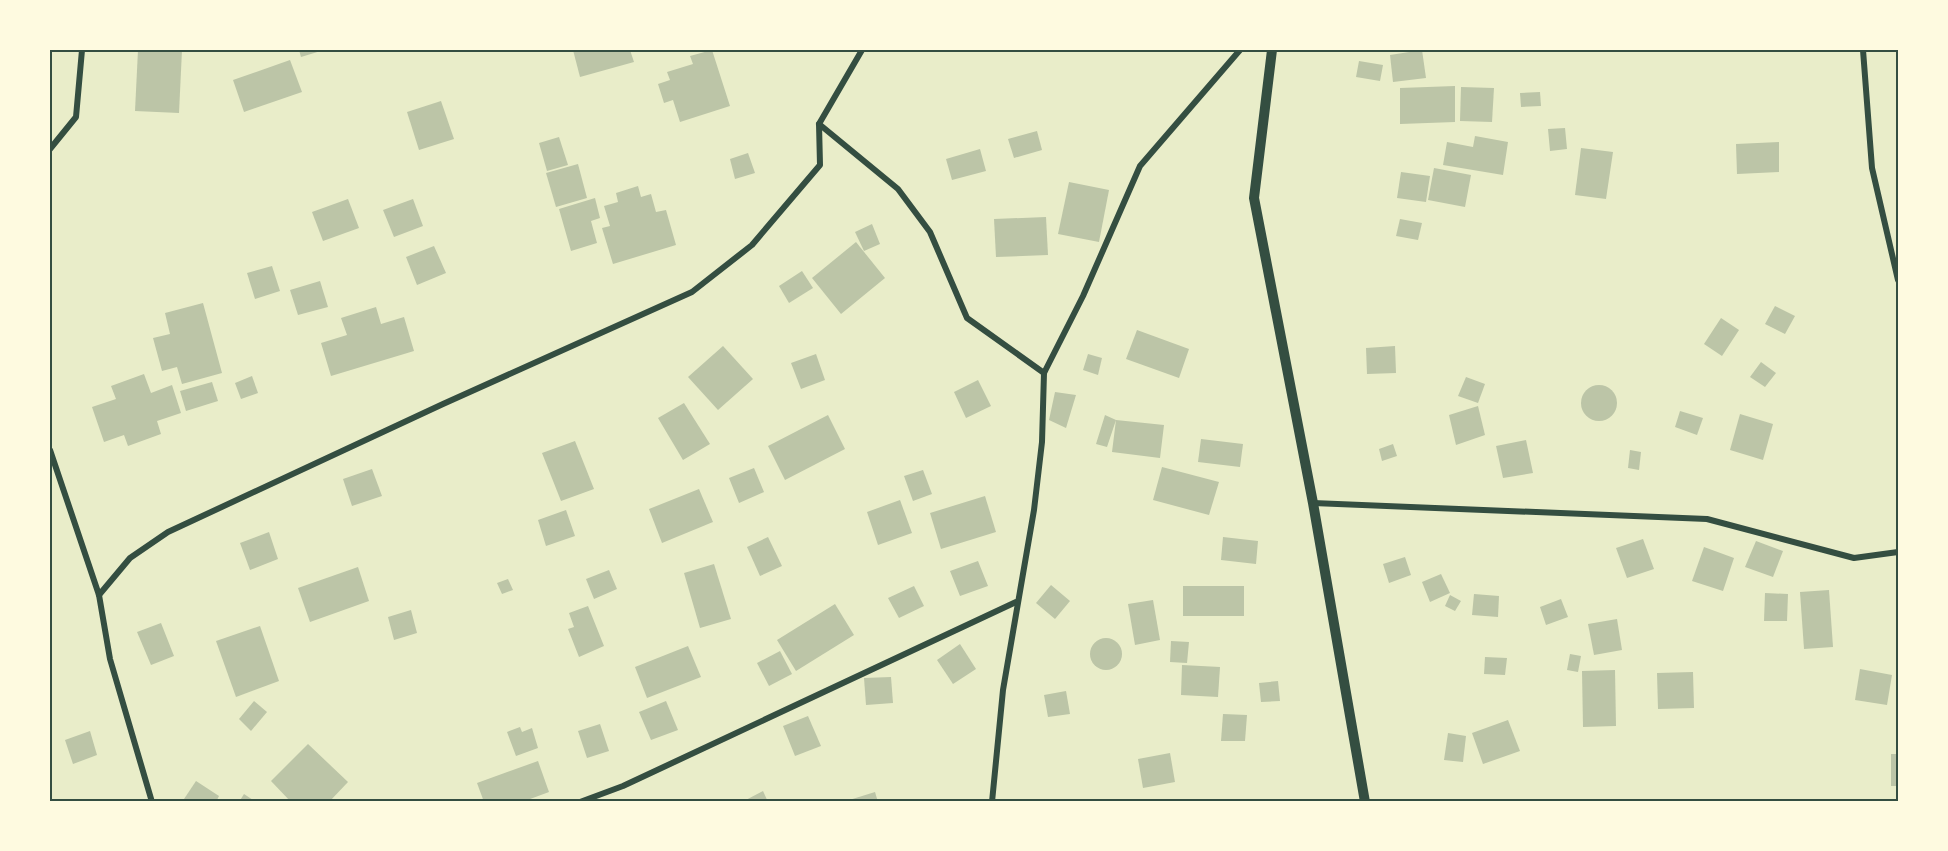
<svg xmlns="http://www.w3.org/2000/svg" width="1948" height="851" font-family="Poppins,sans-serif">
	<rect width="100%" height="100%" fill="#e9edc9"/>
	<g fill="#bcc5a7">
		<path d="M138,50H182L179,113L135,111Z"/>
		<path d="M299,50H324L301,57Z"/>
		<path d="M573,50H630L634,62L580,77Z"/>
		<path d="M712,50L730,106L680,122L673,100L664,103L658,84L670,80L667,72L693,64L690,56Z"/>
		<path d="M1422,50L1426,78L1393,82L1390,55Z"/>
		<path d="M290,60L302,92L244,112L233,80Z"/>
		<path d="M1359,61L1383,65L1380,81L1356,77Z"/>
		<path d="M1455,86V122L1400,124V88Z"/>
		<path d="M1461,87L1494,88L1492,122L1460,121Z"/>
		<path d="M1540,92L1541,106L1521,107L1520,93Z"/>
		<path d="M441,101L454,139L419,150L407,112Z"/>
		<path d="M1565,128L1567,149L1550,151L1548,129Z"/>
		<path d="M1037,131L1042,150L1014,158L1008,139Z"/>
		<path d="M1475,136L1508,142L1503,175L1443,165L1447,142L1473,147Z"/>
		<path d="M559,137L568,165L547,171L539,143Z"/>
		<path d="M1779,142V172L1737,174L1736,144Z"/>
		<path d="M1581,148L1613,152L1606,199L1575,195Z"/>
		<path d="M980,149L986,171L952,180L946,159Z"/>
		<path d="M748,153L755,173L735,179L730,159Z"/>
		<path d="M578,164L587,198L556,207L546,173Z"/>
		<path d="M1434,168L1471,175L1465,207L1428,200Z"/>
		<path d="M1401,172L1430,176L1426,202L1397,198Z"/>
		<path d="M1069,182L1109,190L1099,242L1058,234Z"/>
		<path d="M638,186L641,197L651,194L656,212L666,210L676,245L613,264L602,228L610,226L604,206L618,202L616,193Z"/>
		<path d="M595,198L600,218L591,221L597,243L571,251L559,209Z"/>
		<path d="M348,199L359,228L323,241L312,212Z"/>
		<path d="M413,199L423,226L394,237L383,210Z"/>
		<path d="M1046,217L1048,255L996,257L994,219Z"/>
		<path d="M1400,219L1422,223L1418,240L1396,236Z"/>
		<path d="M872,224L880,244L864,251L855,232Z"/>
		<path d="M856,242L885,278L841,314L812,278Z"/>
		<path d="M434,246L446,273L417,285L406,257Z"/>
		<path d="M272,266L280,291L255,299L247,273Z"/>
		<path d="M802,271L813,288L789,303L779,286Z"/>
		<path d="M320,281L328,307L298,315L290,290Z"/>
		<path d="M203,303L222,373L182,384L177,367L162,371L153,338L170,334L165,313Z"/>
		<path d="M1775,306L1795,316L1785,334L1765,324Z"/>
		<path d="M376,307L381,324L404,317L414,351L331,376L321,343L347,335L341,318Z"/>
		<path d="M1721,318L1739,330L1722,356L1704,344Z"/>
		<path d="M1137,330L1189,349L1179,378L1126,359Z"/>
		<path d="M723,346L753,379L718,410L688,377Z"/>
		<path d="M1395,346L1396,373L1367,374L1366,348Z"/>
		<path d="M816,354L825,380L801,389L791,363Z"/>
		<path d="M1088,354L1102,358L1098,375L1083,370Z"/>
		<path d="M1761,362L1776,373L1765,387L1750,377Z"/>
		<path d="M144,374L151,393L172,385L181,413L157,421L161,434L128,446L124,435L104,442L92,407L116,399L111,386Z"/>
		<path d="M252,376L258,393L241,399L235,383Z"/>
		<path d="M1466,377L1485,384L1478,403L1458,396Z"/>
		<path d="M978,380L991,406L966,418L954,392Z"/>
		<path d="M212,382L218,401L186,411L180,391Z"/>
		<circle cx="1599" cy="403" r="18"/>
		<path d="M1055,392L1076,395L1066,428L1049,420Z"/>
		<path d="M684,403L710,444L683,460L658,418Z"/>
		<path d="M1478,406L1485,435L1456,445L1449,415Z"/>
		<path d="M1680,411L1703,418L1697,435L1675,427Z"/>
		<path d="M1740,414L1773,424L1763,460L1730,450Z"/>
		<path d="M828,415L845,449L785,480L768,446Z"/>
		<path d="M1105,415L1116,420L1164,425L1160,458L1112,452L1116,420L1107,447L1096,444Z"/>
		<path d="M1201,439L1243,444L1240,467L1198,462Z"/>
		<path d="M1526,440L1533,473L1503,478L1496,446Z"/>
		<path d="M575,441L594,489L561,501L542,453Z"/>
		<path d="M1393,444L1397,456L1382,461L1379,449Z"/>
		<path d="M1630,450L1641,452L1639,470L1628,468Z"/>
		<path d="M1162,467L1219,482L1209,515L1153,500Z"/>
		<path d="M754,468L764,492L739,503L729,478Z"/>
		<path d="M372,469L382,496L352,506L343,479Z"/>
		<path d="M923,470L932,494L913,501L904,476Z"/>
		<path d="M699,489L713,522L662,543L649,509Z"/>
		<path d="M985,496L996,532L941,549L930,513Z"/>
		<path d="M900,500L912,533L878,545L867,512Z"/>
		<path d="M566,510L575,536L546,546L538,520Z"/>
		<path d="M269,532L278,559L250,570L240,543Z"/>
		<path d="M768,537L782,566L760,576L747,547Z"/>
		<path d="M1223,537L1258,541L1256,564L1221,560Z"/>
		<path d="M1643,539L1654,569L1627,578L1616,548Z"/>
		<path d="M1756,541L1783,551L1773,577L1745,567Z"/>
		<path d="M1704,547L1734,558L1723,591L1692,581Z"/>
		<path d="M1405,557L1411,575L1389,583L1383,564Z"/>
		<path d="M978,561L988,586L960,596L950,571Z"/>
		<path d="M714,564L731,619L700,628L684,573Z"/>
		<path d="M358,567L369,601L310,622L298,588Z"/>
		<path d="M609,570L617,589L594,599L586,579Z"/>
		<path d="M1441,574L1450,593L1430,602L1422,582Z"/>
		<path d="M508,579L513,590L502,594L497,583Z"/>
		<path d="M1051,585L1070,601L1055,619L1036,603Z"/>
		<path d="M914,586L924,606L899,618L888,598Z"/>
		<rect x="1183" y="586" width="61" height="30"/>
		<path d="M1829,590L1833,647L1804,649L1800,592Z"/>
		<path d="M1765,593L1788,594L1787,621H1764Z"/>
		<path d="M1474,594L1499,596L1498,617L1472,615Z"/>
		<path d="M1450,595L1461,601L1455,611L1445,606Z"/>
		<path d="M1561,599L1568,617L1546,625L1540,607Z"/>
		<path d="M1153,600L1160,640L1135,645L1128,604Z"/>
		<path d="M835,604L854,635L796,671L777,640Z"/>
		<path d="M588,606L604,646L579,657L568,629L574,627L569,613Z"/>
		<path d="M411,610L417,633L394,640L388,617Z"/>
		<path d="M1617,619L1622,650L1594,655L1588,624Z"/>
		<path d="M161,623L174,656L151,665L137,632Z"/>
		<path d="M260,626L279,681L236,697L216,641Z"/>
		<circle cx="1106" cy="654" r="16"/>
		<path d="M1171,641L1189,642L1187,663L1170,662Z"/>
		<path d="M960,644L976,669L953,684L937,660Z"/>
		<path d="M688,646L701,677L647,698L635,667Z"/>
		<path d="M780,651L792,674L769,686L757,663Z"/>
		<path d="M1570,654L1581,656L1578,672L1567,670Z"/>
		<path d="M1485,657L1507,658L1505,675L1484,674Z"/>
		<path d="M1182,665L1220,667L1218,697L1181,695Z"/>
		<path d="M1860,669L1892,675L1887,705L1855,700Z"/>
		<path d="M1615,670L1616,726L1583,727L1582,671Z"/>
		<path d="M1693,672L1694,708L1658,709L1657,673Z"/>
		<path d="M891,677L893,703L866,705L864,678Z"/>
		<path d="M1278,681L1280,701L1261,702L1259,683Z"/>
		<path d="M1066,691L1070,714L1048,717L1044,695Z"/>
		<path d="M254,701L267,712L251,731L239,719Z"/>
		<path d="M666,701L678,730L651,740L639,712Z"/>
		<path d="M1223,714L1247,715L1245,741H1221Z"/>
		<path d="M808,716L821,746L795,756L783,726Z"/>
		<path d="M1508,720L1520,751L1483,764L1472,733Z"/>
		<path d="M600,724L609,751L587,758L578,731Z"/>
		<path d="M520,727L522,732L532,728L538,748L516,756L507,732Z"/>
		<path d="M90,731L97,755L73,764L65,740Z"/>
		<path d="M1448,733L1466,736L1463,762L1444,760Z"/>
		<path d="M308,744L348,782L329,802H291L271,781Z"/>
		<path d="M1170,753L1175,782L1143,788L1138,759Z"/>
		<rect x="1891" y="754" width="7" height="32"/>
		<path d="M538,761L549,792L522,802H484L477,783Z"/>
		<path d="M196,781L219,796L216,802H182Z"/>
		<path d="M763,791L768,802H742Z"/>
		<path d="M875,792L878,802H846V801Z"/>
		<path d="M244,794L256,802H239Z"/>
	</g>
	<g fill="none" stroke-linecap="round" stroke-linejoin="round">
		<g stroke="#344e41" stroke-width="6">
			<path d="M1863,50L1872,168L1898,280"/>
			<path d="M819,124L898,189L930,232L967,318L1044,373"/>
			<path d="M50,149L76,117L82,50"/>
			<path d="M50,450L99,595L110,659L152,802"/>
			<path d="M1313,503L1707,519L1854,558L1898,552"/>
			<path d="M99,595L130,558L168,532L443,404L692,292L752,245L820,165L819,124L862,50"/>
			<path d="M580,802L623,786L1016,602"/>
			<path d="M992,802L1003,690L1034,510L1042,442L1044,373L1083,296L1140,166L1240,50"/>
		</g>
		<path stroke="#344e41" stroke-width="10" d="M1272,50L1254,198L1313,503L1365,802"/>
	</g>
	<rect width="1948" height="851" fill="none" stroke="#fefae0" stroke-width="102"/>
	<rect x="51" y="51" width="1846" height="749" fill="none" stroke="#344e41" stroke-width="2"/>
</svg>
